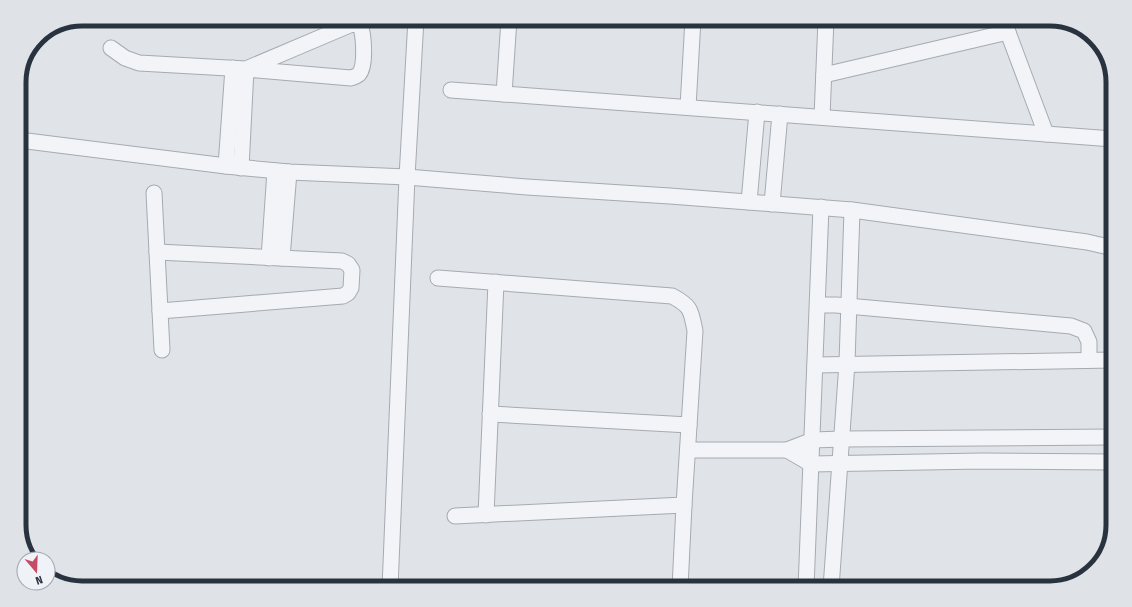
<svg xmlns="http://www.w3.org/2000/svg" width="1132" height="607" font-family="'Fira Sans Condensed',sans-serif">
	<rect width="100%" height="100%" fill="#e0e4e8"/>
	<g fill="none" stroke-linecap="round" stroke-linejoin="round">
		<g stroke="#a5abb2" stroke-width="17">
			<g id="street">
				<path d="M1003,19L1046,134"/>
				<path d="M111,48L125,58L139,63L246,69L351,78C354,77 357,76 359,74C366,66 364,35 360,25L352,24L246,69L241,168"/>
				<path d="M824,75L1008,32"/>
				<path d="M451,90L1113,139"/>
				<path d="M504,94L509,19"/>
				<path d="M688,107L693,19"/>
				<path d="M822,117L826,19"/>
				<path d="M19,140L226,166L289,172L407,177L527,187L670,196L852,210L1087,242L1113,248"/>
				<path d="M226,166L233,68"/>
				<path d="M154,193L162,350"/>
				<path d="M749,202L757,112"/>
				<path d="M772,204L780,114"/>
				<path d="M157,252L342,261L348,264L352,270L351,288L348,293L343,296L160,311"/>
				<path d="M269,258L275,171"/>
				<path d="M282,258L289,172"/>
				<path d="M438,278L672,296C691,306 691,310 695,331L684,505L680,588"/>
				<path d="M818,305H836L1071,326L1084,331L1089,342V360"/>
				<path d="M815,365L1113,360"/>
				<path d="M490,414L689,425"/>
				<path d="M688,450H787L813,440L842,439L1113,437"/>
				<path d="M787,450L811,464L982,461L1113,462"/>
				<path d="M486,515L496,282"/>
				<path d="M455,516L684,505"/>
				<path d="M390,588L407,177L416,19"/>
				<path d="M806,588L821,207"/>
				<path d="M831,588L847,363L852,210"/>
			</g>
		</g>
		<use href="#street" stroke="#f2f4f7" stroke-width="15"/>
	</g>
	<path d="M0 0H1132V607H0ZM82 26H1050A56 56 0 0 1 1106 82V525A56 56 0 0 1 1050 581H82A56 56 0 0 1 26 525V82A56 56 0 0 1 82 26Z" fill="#dfe3e7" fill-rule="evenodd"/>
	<path fill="none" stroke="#29323f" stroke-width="5" d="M82 26H1050A56 56 0 0 1 1106 82V525A56 56 0 0 1 1050 581H82A56 56 0 0 1 26 525V82A56 56 0 0 1 82 26Z"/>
	<g transform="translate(36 571) rotate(161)"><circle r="19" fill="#eff2f6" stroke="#a0a5ad"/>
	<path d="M0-3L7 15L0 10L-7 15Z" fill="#c84a66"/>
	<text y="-6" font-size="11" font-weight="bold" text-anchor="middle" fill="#29323f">N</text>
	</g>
</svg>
